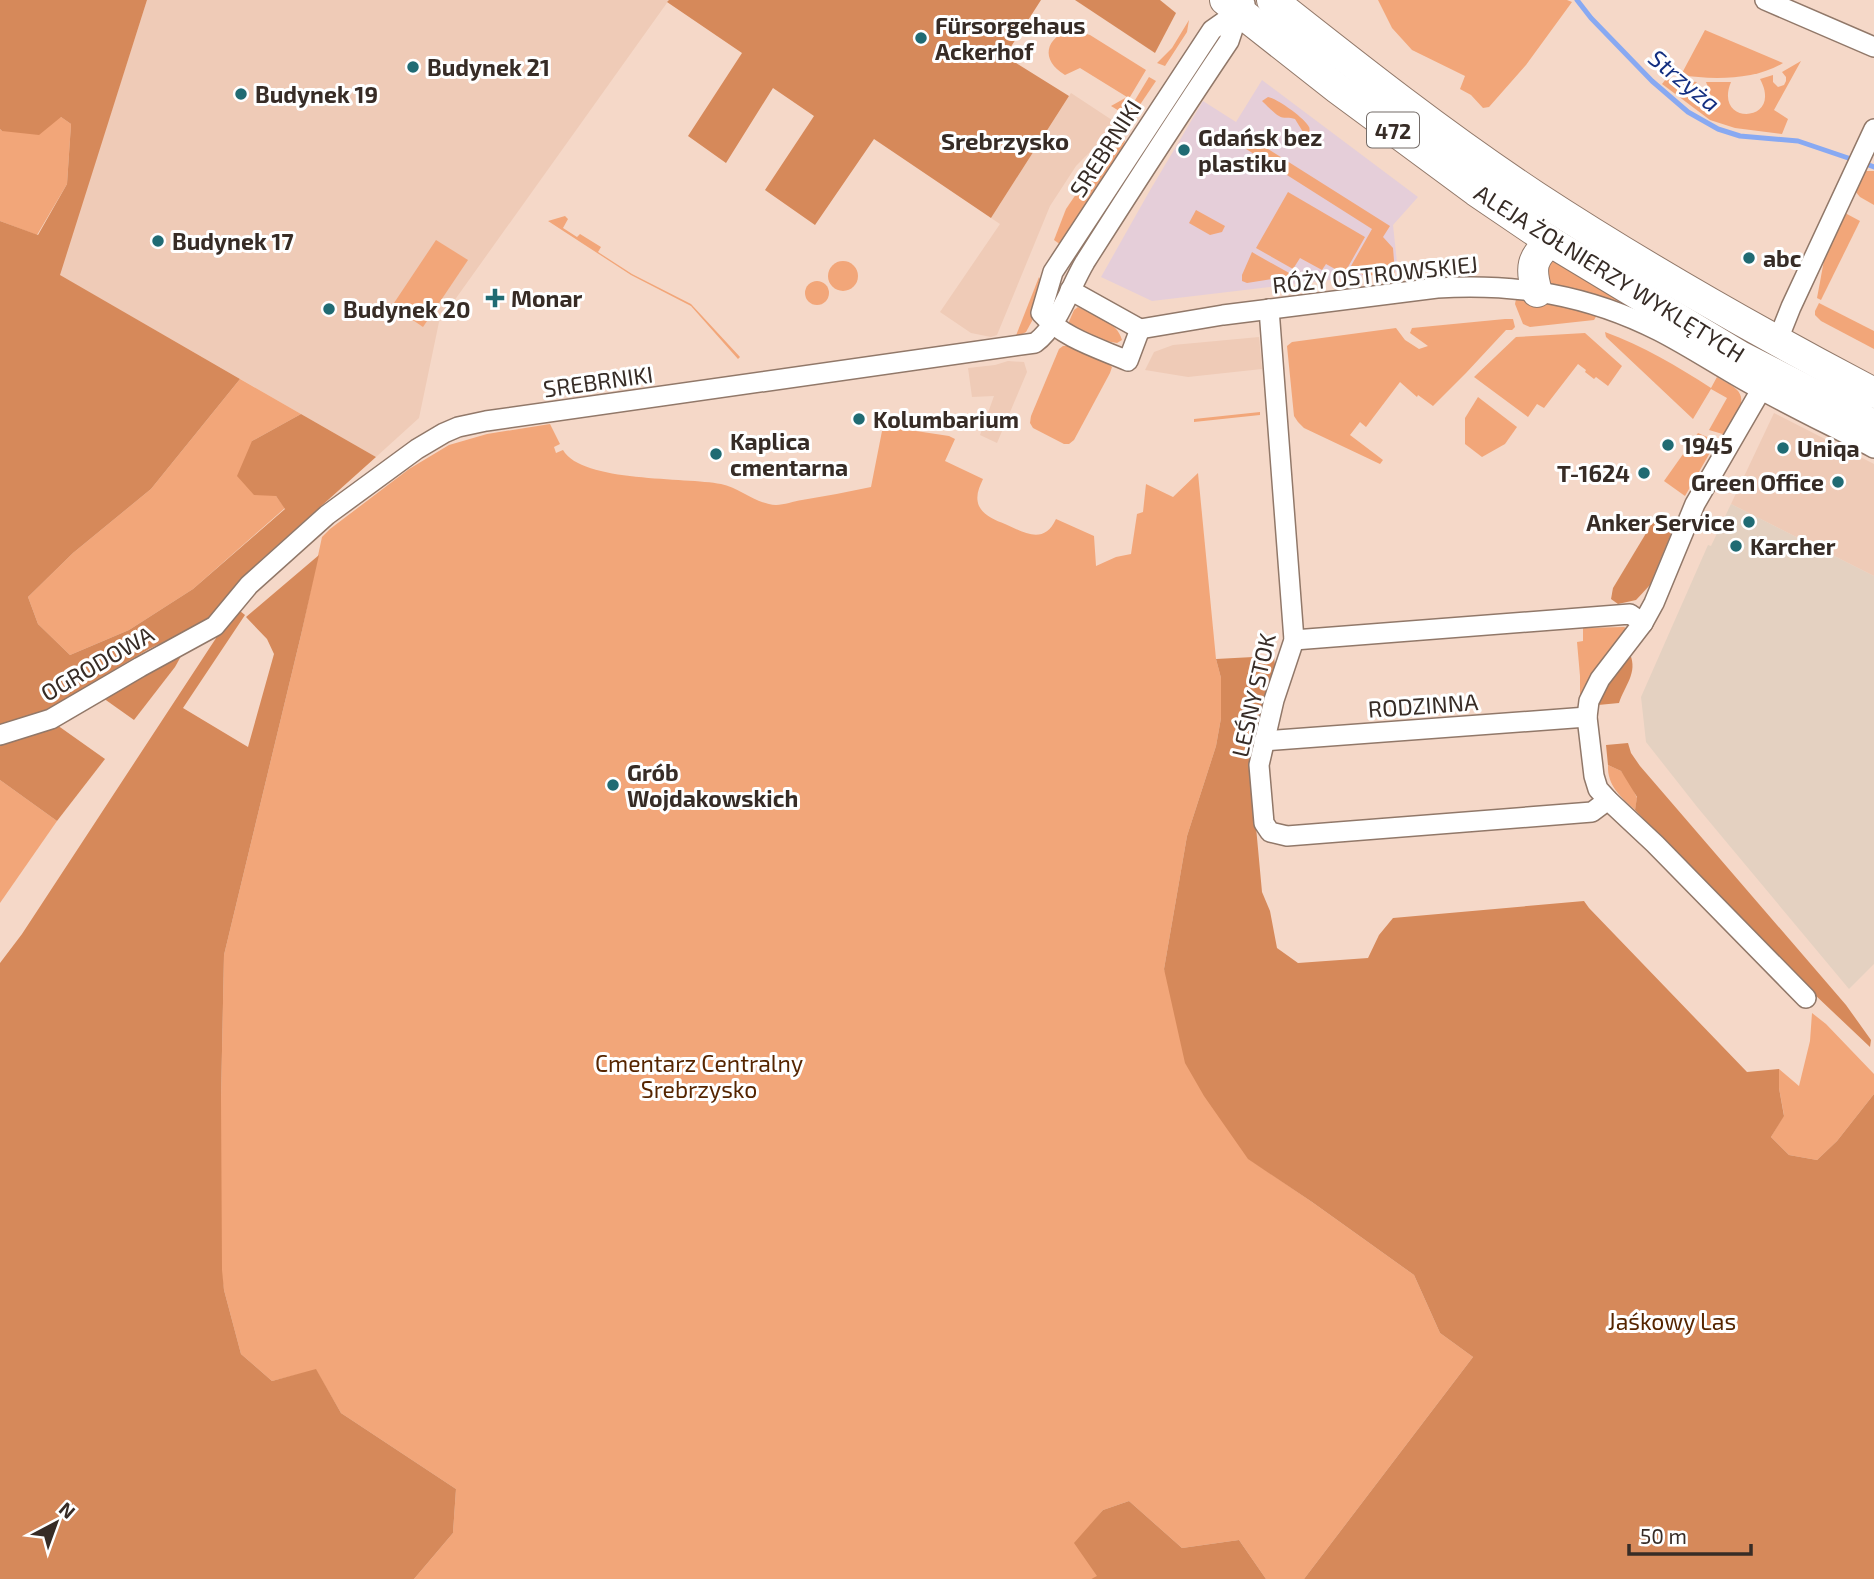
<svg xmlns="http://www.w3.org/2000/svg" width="1874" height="1579" font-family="'Exo 2',sans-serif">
	<rect width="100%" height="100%" fill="#f5d8c8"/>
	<g fill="#efcbb7">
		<path d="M147,0H669L439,322L419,418L376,457L59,275Z"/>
		<path d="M1071,93L1115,122L1105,137L1076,166L1050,206L997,335L991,337L971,333L940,312L1000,224L991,218Z"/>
		<path d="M1259,337L1262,369L1188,377L1145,370L1154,352L1173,345Z"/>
		<path d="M1008,361L1024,362L1027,372L997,443L980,435L994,396L972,397L968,368L995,365Z"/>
		<path d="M1774,413L1874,464V576L1731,504Z"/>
	</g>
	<path fill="#e4d1c1" d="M1731,504L1874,576V964L1849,989L1698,808L1646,742L1641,697L1708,545L1711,546Z"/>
	<path fill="#e5ced9" d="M1262,80L1418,197L1393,225L1398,272L1152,301L1101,277L1149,192L1203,101L1236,122Z"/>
	<g fill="#f2a679">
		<path d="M1378,0H1567L1572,2L1526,65L1489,107L1483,108L1471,95L1460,89L1465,76L1412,50L1392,28Z"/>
		<path d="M1189,20L1187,32L1165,66L1157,63L1172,48Z"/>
		<path d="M1071,29L1090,35L1146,70L1121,112L1111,106L1127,97L1080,68L1065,75C1040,60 1045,38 1071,29Z"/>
		<path d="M1705,30L1783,63C1756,80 1712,80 1681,75Z"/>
		<path d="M1801,61L1774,110L1788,119L1782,134L1735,128L1710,120L1662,84L1666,79L1697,82L1692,88L1693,94L1699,100H1702L1710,92L1706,82H1731C1715,121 1767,123 1765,95C1765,89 1762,83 1760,79L1773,75V82L1778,87L1784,85L1786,81V77L1782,72Z"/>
		<path d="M1149,77L1156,81L1131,118L1126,115Z"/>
		<path d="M1268,97C1276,98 1305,118 1309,127C1310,128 1309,130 1310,132H1303L1295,119C1290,117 1283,119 1279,116C1275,114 1265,104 1262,101Z"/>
		<path d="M61,117L71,124L67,184L37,235L0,221V129L2,131Z"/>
		<path d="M1249,137L1390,226L1383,237L1393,248L1395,273L1364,276L1351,266L1372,229L1243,147Z"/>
		<path d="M1124,140L1125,141L1123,147L1061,245L1054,240L1066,209L1087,178Z"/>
		<path d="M1866,171H1874V205L1860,197L1855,191Z"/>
		<path d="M1288,192L1365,237L1344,274L1326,264L1322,270L1300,258L1293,269L1256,248Z"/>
		<path d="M1196,210L1225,226L1222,232L1210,235L1189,223Z"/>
		<path d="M1845,213L1860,221L1821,300L1817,298L1825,255Z"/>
		<path d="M565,216L568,219L563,228L577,237L580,234L601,247L598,252L632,274L691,304L740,357L738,359L691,306L631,275L548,221Z"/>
		<path d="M436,240L468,260L423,327L392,306Z"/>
		<path d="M1252,252L1257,255L1291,274L1290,276L1247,283L1242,281V275Z"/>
		<path d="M1556,258L1653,316L1550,284L1544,262Z"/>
		<circle cx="843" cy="276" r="15"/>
		<path d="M1039,277L1040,279L1032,321L1026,332L1015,338Z"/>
		<circle cx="817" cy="293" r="12"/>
		<path d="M1516,299L1554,303L1597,315L1594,320L1530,327L1523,324L1515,304Z"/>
		<path d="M1819,303L1874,331V349L1821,321L1815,315V311Z"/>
		<path d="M1078,307C1094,315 1117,321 1122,340L1117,343L1106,341L1070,327L1068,324L1074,310Z"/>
		<path d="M1505,319H1513L1515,327L1512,330H1506L1466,373L1433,406L1418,395L1417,397L1400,382L1366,427L1360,422L1350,435L1383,460L1380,464L1304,428L1298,422L1294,416L1287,346L1292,342L1396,328L1405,340L1419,349L1428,346L1410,333L1412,328Z"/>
		<path d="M1605,332C1643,346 1677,366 1711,388L1717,377C1723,381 1731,384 1736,389C1750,401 1733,422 1726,435L1709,430L1727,398L1711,389L1693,419L1606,337Z"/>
		<path d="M1585,333L1622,366L1608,386L1596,377L1594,379L1585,372L1586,370L1578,364L1544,408L1537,404L1528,417L1474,377L1516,337Z"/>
		<path d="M1063,346H1069L1106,362L1112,367L1110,373L1074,440L1069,444H1064L1033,428L1030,423L1031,416L1059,349Z"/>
		<path d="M240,379L301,414L252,441L276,496L285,508L193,589L129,630L70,655L38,624L28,597L73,553L151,489Z"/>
		<path d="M1478,397L1517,427L1505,444L1482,457L1465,444V418Z"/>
		<path d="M1260,412V415L1194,422V419Z"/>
		<path d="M550,424L560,444L554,447L556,453L563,450C582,483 686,477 721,484C740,488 756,504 776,505C784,505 794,501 802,500C825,496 848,492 871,487L883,426L949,436L955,439L945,461L983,479C979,488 975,496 979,506C984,516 995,520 1005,524C1025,533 1044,545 1056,519L1094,536L1096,566L1116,557L1131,554L1137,514L1143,512L1146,484L1173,497L1198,473L1216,659L1221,678V718L1216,746L1187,836L1164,969L1249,1159L1312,1202L1414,1275L1440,1333L1473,1357L1304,1579H1266L1239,1540L1182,1548L1129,1501L1103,1510L1090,1526L1098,1577L1091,1579H414L453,1533L456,1489L341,1413L316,1370L272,1381L241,1354L224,1290L221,1270V1099L224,955L301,635L322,537L330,529L409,469L449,445L487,434Z"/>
		<path d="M1698,433L1714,440L1715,444L1685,496L1664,481Z"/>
		<path d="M1624,627L1626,628L1625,630L1585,685L1580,698V676L1577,642L1583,641V628Z"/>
		<path d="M1608,765L1621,771L1630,783L1637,798L1635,810C1621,797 1607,786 1608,765Z"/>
		<path d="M0,780L57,821L0,903Z"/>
		<path d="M1812,1013L1826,1024L1874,1074V1094L1837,1141L1817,1160L1789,1155L1771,1137L1784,1115L1779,1088V1069L1799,1086L1810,1041Z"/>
	</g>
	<g fill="#d6895a">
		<path d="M0,0H147L60,275L240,379L151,489L73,553L28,597L38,624L70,655L129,630L193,589L285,509L276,496L254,495L237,476L252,441L301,414L376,457L261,560L211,620L149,649L35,717L0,731V221L38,235L67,184L71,124L61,117L39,135L2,131L0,129Z"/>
		<path d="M669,0H1041L1005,56L1069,96L991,218L874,139L815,225L765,190L814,116L773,88L726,163L688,136L742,53L667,2Z"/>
		<path d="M1075,0H1160L1176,13L1155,53Z"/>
		<path d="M1659,517L1666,525L1671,534L1650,585L1636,600L1618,604L1611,599L1613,588L1651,525Z"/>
		<path d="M319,555L301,635L224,955L221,1099L222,1270L224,1290L241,1354L272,1381L316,1369L341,1413L456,1489L453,1533L414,1579H0V963L22,934L222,629L240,611L245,615L183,708L248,747L274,654L267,639L246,617Z"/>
		<path d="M185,649L175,667L134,720L103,698Z"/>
		<path d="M1630,654C1638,673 1625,685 1619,703L1598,705L1604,687Z"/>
		<path d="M1274,656L1276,675L1249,751L1262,892L1270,911L1277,948L1298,963L1368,958L1379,935L1393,918L1584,901L1589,908L1747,1072L1779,1069V1088L1784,1116L1771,1137L1789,1155L1817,1160L1837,1141L1874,1094V1579H1304L1473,1357L1440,1333L1414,1275L1312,1202L1248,1159L1204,1096L1185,1063L1164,969L1187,836L1216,746L1221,718V678L1216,659Z"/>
		<path d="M57,725L105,759L57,821L0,780V744Z"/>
		<path d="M1628,743L1631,753L1640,766L1846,1005L1871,1040L1870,1047L1813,993L1635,810L1637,797L1621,771L1608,765L1606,745Z"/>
		<path d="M1129,1501L1182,1548L1239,1540L1266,1579H1091L1097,1576L1074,1543L1103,1510Z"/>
	</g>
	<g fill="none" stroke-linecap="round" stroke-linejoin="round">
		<g stroke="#88a9f2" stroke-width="5">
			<path d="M1577,0L1591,18L1652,81L1688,112L1718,129L1740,136L1798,141L1854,160"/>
			<path d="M1863,163L1874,167"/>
		</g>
		<g stroke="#917869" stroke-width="22">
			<g id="minor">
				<path d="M1765,0L1874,47"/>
				<path d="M1070,290L1140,329"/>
				<path d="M1269,309L1294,640L1274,700L1259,765L1264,823L1270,832L1287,836L1592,812L1608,800"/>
				<path d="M1140,329L1223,315L1437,288C1516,283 1588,295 1659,331C1694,349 1726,371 1760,389C1798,410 1836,428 1874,448"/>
				<path d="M1140,329L1128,361C1098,348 1063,338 1041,313L1053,272L1212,30L1239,11"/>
				<path d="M1777,342L1791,307L1874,129"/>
				<path d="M1761,390L1695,504L1654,603L1643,623L1600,679L1589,701L1587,717L1594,776L1598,789L1608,800L1655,844L1806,998"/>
				<path d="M1294,640L1630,614L1643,623"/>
				<path d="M0,735L51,719L140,667L215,626L249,585L327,515L417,449L444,433L458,427L486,421L1035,343C1059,325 1070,287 1085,262C1132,188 1180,114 1229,41L1239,11L1245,4"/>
				<path d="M1264,741L1587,717"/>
			</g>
		</g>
		<g stroke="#917869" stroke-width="32">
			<g id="primary">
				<path d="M1225,0L1338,89L1476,191L1551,242L1740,356L1874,425"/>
				<path d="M1272,0C1358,68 1444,136 1535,196C1645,268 1758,332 1874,393"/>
				<path d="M1537,292C1530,269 1531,257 1551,242"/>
			</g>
		</g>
		<use href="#minor" stroke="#fff" stroke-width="19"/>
		<use href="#primary" stroke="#fff" stroke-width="30"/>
	</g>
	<g fill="#206b73" stroke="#fff" stroke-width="2.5">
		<circle cx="921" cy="38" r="7"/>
		<circle cx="413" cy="67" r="7"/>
		<circle cx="241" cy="94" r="7"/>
		<circle cx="1184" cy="150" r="7"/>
		<circle cx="158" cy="241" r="7"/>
		<circle cx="1749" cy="258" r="7"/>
		<path d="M491.5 287.5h7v7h7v7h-7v7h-7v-7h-7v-7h7z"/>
		<circle cx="329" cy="309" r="7"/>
		<circle cx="859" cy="419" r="7"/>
		<circle cx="1668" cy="445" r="7"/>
		<circle cx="1783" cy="448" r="7"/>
		<circle cx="716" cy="454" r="7"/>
		<circle cx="1644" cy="473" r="7"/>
		<circle cx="1838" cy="482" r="7"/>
		<circle cx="1749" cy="522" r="7"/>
		<circle cx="1736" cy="546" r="7"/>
		<circle cx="613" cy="785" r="7"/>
	</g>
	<g text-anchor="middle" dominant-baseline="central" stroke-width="6" stroke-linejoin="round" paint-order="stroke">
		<rect fill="#fff" stroke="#736b67" stroke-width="2" x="1367" y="112.5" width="52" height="35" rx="5"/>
		<g font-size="21" font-weight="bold" fill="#372c26">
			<text x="1393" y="130">472</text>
		</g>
		<g font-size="23" font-weight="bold" fill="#372c26" stroke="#fff" text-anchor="start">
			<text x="935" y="25">Fürsorgehaus<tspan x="935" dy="26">Ackerhof</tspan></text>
			<text x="427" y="67">Budynek 21</text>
			<text x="255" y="94">Budynek 19</text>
			<text x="1198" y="137">Gdańsk bez<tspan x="1198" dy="26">plastiku</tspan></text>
			<text x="172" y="241">Budynek 17</text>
			<text x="1763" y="258">abc</text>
			<text x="511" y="298">Monar</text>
			<text x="343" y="309">Budynek 20</text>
			<text x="873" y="419">Kolumbarium</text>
			<text x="730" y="441">Kaplica<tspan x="730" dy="26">cmentarna</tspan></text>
			<text x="1682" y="445">1945</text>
			<text x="1797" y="448">Uniqa</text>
			<text x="1630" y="473" text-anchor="end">T-1624</text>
			<text x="1824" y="482" text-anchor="end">Green Office</text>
			<text x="1735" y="522" text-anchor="end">Anker Service</text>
			<text x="1750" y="546">Karcher</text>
			<text x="627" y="772">Grób<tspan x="627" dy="26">Wojdakowskich</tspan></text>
		</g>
		<g font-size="23" fill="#372c26" stroke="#fff">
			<text transform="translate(1105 148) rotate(-57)">SREBRNIKI</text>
			<text transform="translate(1610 273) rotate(32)">ALEJA ŻOŁNIERZY WYKLĘTYCH</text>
			<text transform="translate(1375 274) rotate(-6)">RÓŻY OSTROWSKIEJ</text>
			<text transform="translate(598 381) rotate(-8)">SREBRNIKI</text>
			<text transform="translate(97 663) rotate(-30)">OGRODOWA</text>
			<text transform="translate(1253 695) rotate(-77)">LEŚNY STOK</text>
			<text transform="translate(1423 705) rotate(-4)">RODZINNA</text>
		</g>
		<g font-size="23" fill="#562500" stroke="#fff">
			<text x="699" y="1063">Cmentarz Centralny<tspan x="699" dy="26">Srebrzysko</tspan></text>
			<text x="1672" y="1321">Jaśkowy Las</text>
		</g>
		<g font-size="24" font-style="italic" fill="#132f81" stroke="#fff">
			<text transform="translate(1685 80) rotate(39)">Strzyża</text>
		</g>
		<g font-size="24" font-weight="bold" fill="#372c26" stroke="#fff">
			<text x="1005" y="140">Srebrzysko</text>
		</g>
	</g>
	<g transform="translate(56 1523) rotate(41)" stroke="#ffffff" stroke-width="5" paint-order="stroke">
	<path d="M0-5L12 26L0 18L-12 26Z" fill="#372c26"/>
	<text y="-10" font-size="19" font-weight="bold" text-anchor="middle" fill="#372c26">N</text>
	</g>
	<path d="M1629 1544v10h122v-10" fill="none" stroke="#372c26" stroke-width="3.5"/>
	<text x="1640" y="1544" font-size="21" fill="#372c26" stroke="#ffffff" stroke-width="5" paint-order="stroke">50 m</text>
</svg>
